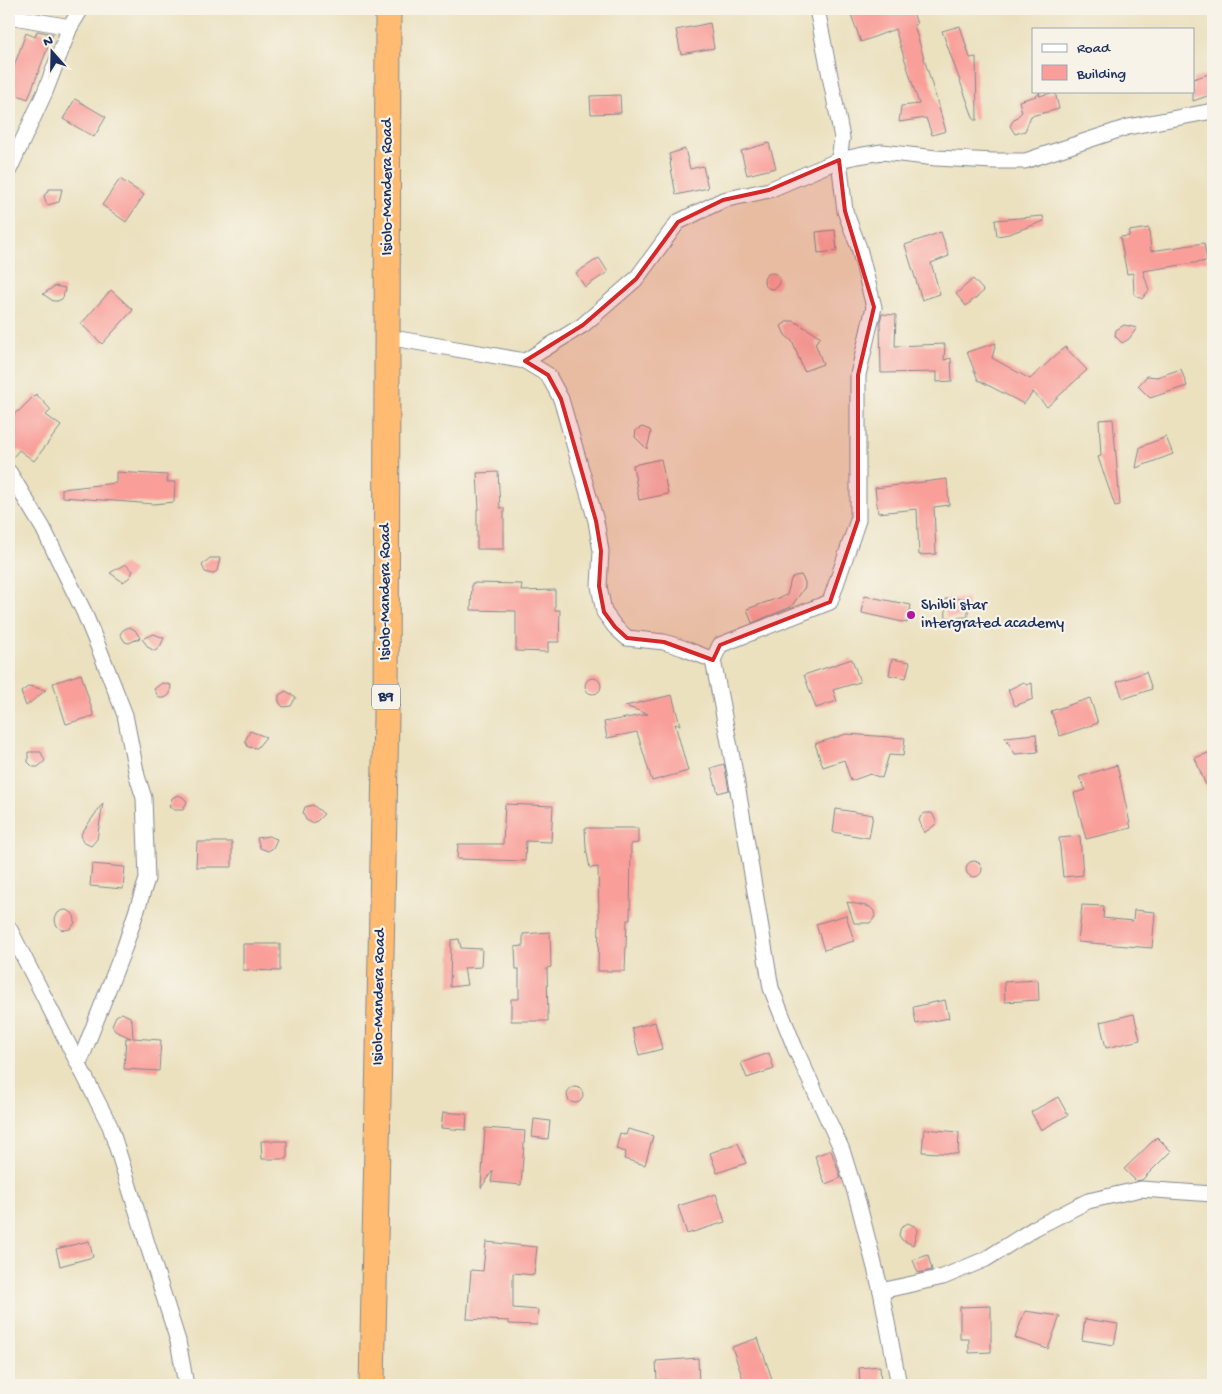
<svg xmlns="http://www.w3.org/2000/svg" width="1222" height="1394" font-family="'Gochi Hand',sans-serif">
	<rect width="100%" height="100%" fill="#f7f3e8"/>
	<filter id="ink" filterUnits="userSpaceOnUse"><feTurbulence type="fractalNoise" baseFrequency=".02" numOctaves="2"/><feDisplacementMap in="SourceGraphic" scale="10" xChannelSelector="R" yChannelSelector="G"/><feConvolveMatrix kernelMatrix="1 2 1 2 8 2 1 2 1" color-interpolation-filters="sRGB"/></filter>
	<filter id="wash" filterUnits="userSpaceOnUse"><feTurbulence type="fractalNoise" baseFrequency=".0096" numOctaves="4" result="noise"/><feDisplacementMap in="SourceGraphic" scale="20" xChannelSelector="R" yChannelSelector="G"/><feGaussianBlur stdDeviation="1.12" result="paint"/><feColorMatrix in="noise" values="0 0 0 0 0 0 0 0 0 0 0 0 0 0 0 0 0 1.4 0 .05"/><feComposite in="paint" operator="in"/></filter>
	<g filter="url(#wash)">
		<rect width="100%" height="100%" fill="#ebe1bf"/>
		<g id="blocks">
			<g fill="#f99e99">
				<path d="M849,9H912L917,24L914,25L946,131L932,135L926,118L899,122L901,106L919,104L895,29L861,42Z"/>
				<path d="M710,23L714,48L681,54L676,30Z"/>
				<path d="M960,26L970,58L976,57L977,120H974L942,31Z"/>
				<path d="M37,31L53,34L28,99L9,92V80L26,33L35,37Z"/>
				<path d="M1209,74L1213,94L1193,101V79Z"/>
				<path d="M1040,92L1039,96L1055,92L1059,109L1031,116L1025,131L1015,134L1010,126L1013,121L1022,112L1019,101L1036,96Z"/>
				<path d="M620,95L621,113L591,114L590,96Z"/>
				<path d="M75,99L106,117L94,137L63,119Z"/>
				<path d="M769,143L776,168L747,175L741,151Z"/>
				<path d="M685,149L690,169L703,166L708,188L676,195L670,163H671L669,154Z"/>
				<path d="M120,179L144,195L126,222L102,205Z"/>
				<path d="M49,189H62L59,202L47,205L44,196Z"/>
				<path d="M1043,216L1044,221L1009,234L997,236L995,220Z"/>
				<path d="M1149,228L1151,251L1204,243L1207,261L1143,271L1149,290L1142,299L1134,294L1133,273L1127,274L1120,237L1129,236V231Z"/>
				<path d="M835,230L837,251L818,253L816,232Z"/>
				<path d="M941,232L949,256L931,263L940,294L922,300L905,245Z"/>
				<path d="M599,258L608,272L585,287L576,273Z"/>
				<circle cx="772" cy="281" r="8"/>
				<path d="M973,279L984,291L966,306L956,294Z"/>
				<path d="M55,286L65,288L63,298L58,301H53L43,294Z"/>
				<path d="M111,290L133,310L102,344L81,324Z"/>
				<path d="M882,314L896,315L895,346L945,344L944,360L951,358L952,381L937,382V372L881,373L880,321Z"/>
				<path d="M788,321H794L821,337L815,343L823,364L804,371L792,341L785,335L781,326Z"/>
				<path d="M1124,325L1137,328L1129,339L1122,343L1115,336L1116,330Z"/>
				<path d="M996,343L992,358L1030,379L1065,347L1087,370L1047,407L1033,392L1024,404L978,380L967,352Z"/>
				<path d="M1181,369L1187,386L1150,398L1138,386L1147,376L1157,377Z"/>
				<path d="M36,394L51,410L46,415L61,426L34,461L19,450L9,462V422L17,411H19Z"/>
				<path d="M1113,419L1120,505L1115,506L1098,457L1101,456L1099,420Z"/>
				<path d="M642,427L650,430L651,433L647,449L635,437L636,430Z"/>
				<path d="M1166,437L1173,454L1136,468L1140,447Z"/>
				<path d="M661,459L668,494L639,500L633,465Z"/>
				<path d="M116,472L168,475L167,482H175L174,502L154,504L62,497V489L116,483Z"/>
				<path d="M498,472L500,508H504V549H477V509H479L477,473Z"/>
				<path d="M947,479L949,505L934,507L936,554L919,555L917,509L878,513L875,488Z"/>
				<path d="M210,558H220L217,571L212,574L205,572L202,565Z"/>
				<path d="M125,564L133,571L130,577L123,582L110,573Z"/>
				<path d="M801,575L805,582V587L791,607L752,623L747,609L787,595L791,579L795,576Z"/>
				<path d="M472,583L522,584L521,591L555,590V610H560L559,642H548V652L516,651V611L471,610Z"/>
				<path d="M865,596L911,605L907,623L862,613Z"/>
				<path d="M968,598V617L946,618L945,599Z"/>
				<path d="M129,627L135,630L140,638L129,643L125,642L120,634L123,630Z"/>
				<path d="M154,634L164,638L160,647L155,651L149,648L142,639Z"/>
				<path d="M852,659L860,682L833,690L837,701L816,708L804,675Z"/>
				<path d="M892,659L910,662L906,678L889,675Z"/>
				<path d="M1146,672L1152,689L1123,699L1117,682Z"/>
				<path d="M81,674L94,716L66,724L53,683Z"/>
				<circle cx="593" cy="686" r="8"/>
				<path d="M1024,682L1026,685L1032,683L1033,699L1015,706L1008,690Z"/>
				<path d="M162,683L171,685L170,694L165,698H159L154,689Z"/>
				<path d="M29,686L46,690L26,706L21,692Z"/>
				<path d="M286,691L296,697L291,706L283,707L279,702V695Z"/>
				<path d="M672,695L680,725L675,724L688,771L652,781L637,732L607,738L604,722L648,714L625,706Z"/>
				<path d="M1090,698L1098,723L1060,736L1051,711Z"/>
				<path d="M250,731L266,737L257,748L248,747L245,741Z"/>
				<path d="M846,734L905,738L903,756L889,755L882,778L870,774L851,781L844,760L823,767L815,744Z"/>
				<path d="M1036,734L1038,752L1015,754L1005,737Z"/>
				<path d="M1213,751V801H1212L1195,758Z"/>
				<path d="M28,752H41L45,761L38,767H33L28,762Z"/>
				<path d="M724,764L729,790L718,793L711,768Z"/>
				<path d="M1117,765L1131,828L1086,839L1074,793L1086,790L1079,777Z"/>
				<path d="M178,795L184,798L187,802L183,810H175L169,807L172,798Z"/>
				<path d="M103,803L97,839L91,846L83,842L81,834Z"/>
				<path d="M505,804L553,806L551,842L526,841L525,861L457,859L458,844H503Z"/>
				<path d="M313,805L324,814L317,821L312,823L306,820L303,813L305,807Z"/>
				<path d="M836,809L873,815L869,838L833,832Z"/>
				<path d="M925,813H932L936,821L935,825L924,833L919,820L921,816Z"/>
				<path d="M585,828H638V843L631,844L630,920H627L625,971H598L599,919L598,867L590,868L586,848Z"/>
				<path d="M268,836L277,839L273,848L268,851L260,848L257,838Z"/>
				<path d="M1080,836L1083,875L1063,877L1059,838Z"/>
				<path d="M197,842H232V867H196Z"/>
				<circle cx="974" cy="869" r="8"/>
				<path d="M92,864L125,867L123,889L90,886Z"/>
				<path d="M847,902L870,907L874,911L875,917L870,923H854Z"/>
				<path d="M1082,905L1104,906L1103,918L1133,921L1134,910L1155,912L1152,948L1078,942Z"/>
				<circle cx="65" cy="920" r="10"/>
				<path d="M846,915L854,941L824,950L816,924Z"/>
				<path d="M550,932L551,967L547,968L548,1021H511V999H519V969H516L515,947L523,946V934Z"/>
				<path d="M459,939L461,948L482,949L481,967L464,968L467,985L450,987L451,940Z"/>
				<path d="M243,944H280V971L243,970Z"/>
				<path d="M1038,980L1039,1000L1005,1002L1004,982Z"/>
				<path d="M945,1000L949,1018L916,1024L913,1007Z"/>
				<path d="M122,1013L130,1017L132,1021L133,1038L161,1040L159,1071L124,1069L126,1038H131L115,1031L112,1025L116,1016Z"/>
				<path d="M1134,1014L1140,1040L1106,1048L1100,1022Z"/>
				<path d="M655,1022L662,1049L639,1055L632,1028Z"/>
				<path d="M769,1053L774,1069L747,1078L741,1063Z"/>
				<circle cx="575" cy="1095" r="8"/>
				<path d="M1058,1097L1068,1115L1041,1130L1031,1112Z"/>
				<path d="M443,1112L467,1114L466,1130L441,1128Z"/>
				<path d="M534,1119L550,1121L548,1139L532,1137Z"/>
				<path d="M485,1128L525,1131L521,1185L491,1182L493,1170L481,1188Z"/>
				<path d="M628,1129L653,1136L645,1165L624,1159L626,1152L616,1149L620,1133L626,1135Z"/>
				<path d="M924,1129L959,1132L958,1154L922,1152Z"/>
				<path d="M1157,1137L1171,1151L1142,1180L1136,1181L1124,1169Z"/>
				<path d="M261,1141H287V1159H262Z"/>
				<path d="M738,1143L746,1163L717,1173L710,1153Z"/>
				<path d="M831,1150L841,1178L825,1184L815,1156Z"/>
				<path d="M716,1194L725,1222L687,1234L678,1206Z"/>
				<path d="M908,1223L916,1227L917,1231L913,1245L902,1240L899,1235L901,1227Z"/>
				<path d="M89,1241L93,1257L60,1266L56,1249Z"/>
				<path d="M486,1242L537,1247L534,1275L513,1273V1308L538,1310L537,1325L509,1324V1321L467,1319L471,1270L483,1271Z"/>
				<path d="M928,1255L932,1270L918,1273L913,1260Z"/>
				<path d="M991,1306V1352L969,1353V1339H960V1307Z"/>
				<path d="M1025,1311L1060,1316L1048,1349L1015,1338Z"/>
				<path d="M1085,1319L1118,1324L1114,1345L1082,1340Z"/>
				<path d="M758,1338L774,1385H745L732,1347Z"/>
				<path d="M698,1358L699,1385H669L668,1380H657L656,1361Z"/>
				<path d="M880,1366L881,1385H860L859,1368Z"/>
			</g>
		</g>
	</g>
	<g filter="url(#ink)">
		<use href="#blocks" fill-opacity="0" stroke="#83888e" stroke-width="1"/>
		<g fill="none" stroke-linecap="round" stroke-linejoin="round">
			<g stroke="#83888e" stroke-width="17">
				<g id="minor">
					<path d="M817,9L842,138L839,160L845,211L859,248L874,307L858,375V520L830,602L720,645L713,660L736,778L771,988L795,1048L842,1150L858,1202L881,1291L899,1385"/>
					<path d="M9,16L70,27"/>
					<path d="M9,170L45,92L70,27L81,9"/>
					<path d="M387,337L525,361L548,375L561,399L596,521L601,551L599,586L604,612L615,627L627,638L664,642L683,648L713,660"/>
					<path d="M525,361L583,325L636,279L678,222L723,200L769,190L839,160L858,156L882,152L936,158L994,161H1025L1128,127L1213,111"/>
					<path d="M9,472L43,528L84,612L100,651L125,715L137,776L144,798L147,879L125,946L79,1064"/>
					<path d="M9,928L110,1126L178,1341L186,1385"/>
					<path d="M881,1291L943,1277L986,1259L1035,1228L1088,1201L1141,1189L1213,1194"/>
				</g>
			</g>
			<g stroke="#83888e" stroke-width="27">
				<path id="trunk" d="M372,1385L386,717L388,9"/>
			</g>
			<use href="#minor" stroke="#fff" stroke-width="15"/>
			<use href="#trunk" stroke="#ffbb71" stroke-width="25"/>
		</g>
	</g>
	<path fill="#d62828" fill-opacity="0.2" stroke="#d62828" stroke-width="4" stroke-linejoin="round" d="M839,160L845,211L874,307L858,375V520L830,602L720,645L713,660L664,642L627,638L615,627L604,612L599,586L601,551L596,521L561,399L548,375L525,361L583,325L636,279L678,222L723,200L769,190Z"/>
	<circle fill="#b5179e" stroke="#f7f3e8" stroke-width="2" cx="911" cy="615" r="5"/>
	<g text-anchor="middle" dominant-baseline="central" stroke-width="4.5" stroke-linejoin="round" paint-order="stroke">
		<rect fill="#f7f3e8" stroke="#5d6a87" stroke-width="1" x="372" y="684.5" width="28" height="25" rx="4"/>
		<g font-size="15" font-weight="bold" fill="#1b2f5e">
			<text x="386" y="697">B9</text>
		</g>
		<g font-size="16" fill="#1b2f5e" stroke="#f7f3e8">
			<text transform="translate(388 187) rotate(-90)">Isiolo-Mandera Road</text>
			<text transform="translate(386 592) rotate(-90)">Isiolo-Mandera Road</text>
			<text transform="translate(380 997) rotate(-89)">Isiolo-Mandera Road</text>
		</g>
		<g font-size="16" fill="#1b2f5e" stroke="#f7f3e8" text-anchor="start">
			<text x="921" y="606">Shibli star<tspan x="921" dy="18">intergrated academy</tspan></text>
		</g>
	</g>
	<rect width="1222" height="1394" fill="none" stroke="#f7f3e8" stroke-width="30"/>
	<rect x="1032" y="28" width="162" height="65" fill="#f7f3e8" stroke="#9fa5b1"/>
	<rect x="1042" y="44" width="25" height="8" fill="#ffffff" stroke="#9fa5b1"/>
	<text x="1077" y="52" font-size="15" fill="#1b2f5e">Road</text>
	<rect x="1042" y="65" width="25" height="15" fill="#f99e99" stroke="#9fa5b1"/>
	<text x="1077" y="78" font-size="15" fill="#1b2f5e">Building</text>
	<g transform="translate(52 52) rotate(340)" stroke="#f7f3e8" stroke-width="4" paint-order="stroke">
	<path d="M0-4L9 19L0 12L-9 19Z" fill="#1b2f5e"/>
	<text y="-8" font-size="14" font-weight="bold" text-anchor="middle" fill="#1b2f5e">N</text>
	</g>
</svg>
